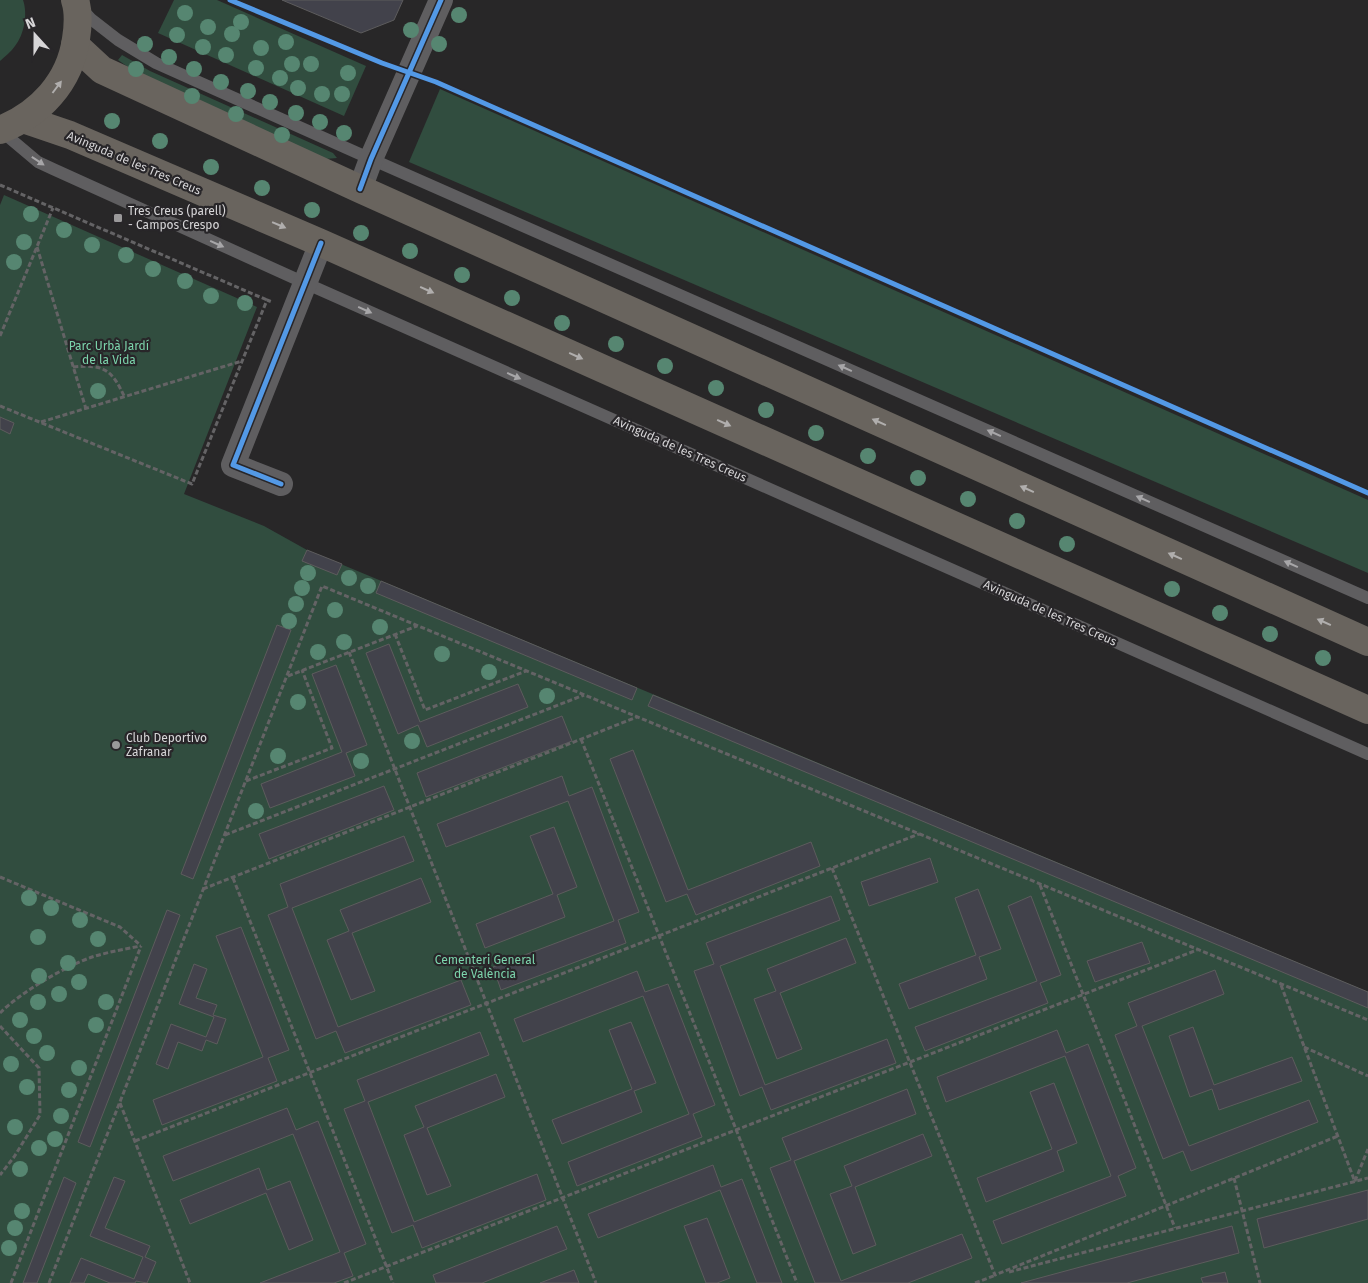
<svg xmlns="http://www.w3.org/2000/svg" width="1368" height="1283" font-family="'Fira Sans',sans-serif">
	<rect width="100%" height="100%" fill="#282728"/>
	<g fill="#314d3f">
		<path d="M0,0H23C28,14 24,35 15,46C11,52 5,56 0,61Z"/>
		<path d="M174,0H217L366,66L344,116L158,33Z"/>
		<path d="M122,55L150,71L333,153L337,158L325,159L131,69L118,60Z"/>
		<path d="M440,89L1368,500V573L409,162Z"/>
		<path d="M4,195L257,307L184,494L264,526L307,550L1368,992V1283H0V205Z"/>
	</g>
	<g fill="#42424b" stroke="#5d5c5d">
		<path d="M282,0H403L394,20L361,33Z"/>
		<path d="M0,417L14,423L10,434L0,429Z"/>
		<path d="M307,550L342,564L337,575L302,561Z"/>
		<path d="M381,581L637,688L632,700L376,593Z"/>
		<path d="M277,625L291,630L193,879L181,874Z"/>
		<path d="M389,644L420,722L518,684L528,707L427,747L418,725L398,734L366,653Z"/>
		<path d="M336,665L367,745L346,753L355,776L270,808L261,784L342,752L312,674Z"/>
		<path d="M653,695L1368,992V1008L648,706Z"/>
		<path d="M562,716L572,741L426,797L417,773Z"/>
		<path d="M633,750L688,890L811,842L820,866L696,915L687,894L666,902L610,759Z"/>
		<path d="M562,776L569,796L592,787L639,912L618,920L626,943L501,990L493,967L614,921L568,801L446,847L437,824Z"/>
		<path d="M384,786L394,810L269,859L259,834Z"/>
		<path d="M554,827L577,887L557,895L565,917L485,948L476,924L553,894L530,836Z"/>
		<path d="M404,836L414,861L292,908L338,1027L461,980L471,1005L345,1053L336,1031L316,1039L268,915L288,907L280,884Z"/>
		<path d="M930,858L938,882L869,906L861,882Z"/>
		<path d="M421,878L431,902L352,933L375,991L351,1000L327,940L349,931L340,910Z"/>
		<path d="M978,889L1001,949L979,957L987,979L909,1009L899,984L976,955L955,898Z"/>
		<path d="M831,896L840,920L720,966L765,1085L887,1039L896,1063L771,1110L762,1087L740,1096L694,971L714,964L706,943Z"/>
		<path d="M1031,896L1061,975L1040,983L1048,1003L925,1051L915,1027L1037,981L1008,906Z"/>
		<path d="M167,910L180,915L90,1147L78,1142Z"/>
		<path d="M241,927L289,1050L268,1058L277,1081L162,1125L153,1100L263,1057L216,936Z"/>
		<path d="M846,938L856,963L780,993L802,1049L777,1059L754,999L776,991L767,969Z"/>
		<path d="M1142,942L1150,963L1095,982L1087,961Z"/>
		<path d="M194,964L207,969L196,998L217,1005L213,1015L226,1019L217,1044L206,1040L202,1051L178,1042L168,1069L156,1064L171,1024L206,1037L214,1017L179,1004Z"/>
		<path d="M1215,970L1224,994L1142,1026L1189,1146L1309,1100L1318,1122L1191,1171L1183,1151L1163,1159L1115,1035L1137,1026L1128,1003Z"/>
		<path d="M637,971L645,992L668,984L715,1105L693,1114L702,1137L577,1186L568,1162L689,1114L643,996L523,1042L514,1019Z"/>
		<path d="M631,1022L656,1083L634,1091L642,1112L562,1144L552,1120L632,1089L609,1030Z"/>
		<path d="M1193,1027L1214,1085L1292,1057L1302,1081L1219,1110L1212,1089L1190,1097L1169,1036Z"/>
		<path d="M1057,1030L1066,1053L1088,1044L1136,1168L1118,1176L1126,1196L1002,1244L993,1221L1111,1176L1065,1056L946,1102L937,1077Z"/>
		<path d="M480,1032L489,1055L368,1102L414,1222L537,1174L546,1200L422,1248L413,1225L392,1233L344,1109L365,1101L357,1080Z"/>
		<path d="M496,1074L505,1097L427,1128L451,1186L427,1195L404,1135L424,1127L415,1106Z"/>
		<path d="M1054,1083L1077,1143L1057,1151L1064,1171L986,1202L977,1178L1052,1149L1030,1092Z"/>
		<path d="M907,1089L916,1114L794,1161L841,1281L962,1234L972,1258L908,1283H815L770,1168L791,1160L782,1138Z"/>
		<path d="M287,1108L296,1130L318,1121L366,1244L344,1253L353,1276L334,1283H260L340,1252L293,1134L173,1181L163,1156Z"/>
		<path d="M923,1134L932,1156L855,1187L876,1245L853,1254L830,1194L852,1186L844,1166Z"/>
		<path d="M713,1165L721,1187L742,1179L782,1283H757L720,1190L598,1238L588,1214Z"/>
		<path d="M259,1168L267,1190L290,1181L313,1240L289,1250L266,1193L190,1224L180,1200Z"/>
		<path d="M64,1177L76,1183L37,1283H23Z"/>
		<path d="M114,1177L125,1181L105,1228L150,1246L145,1257L156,1262L147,1283L136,1281L135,1283H110L88,1274L84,1283H70L81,1258L134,1279L143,1257L90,1236Z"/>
		<path d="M1368,1190V1219L1264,1248L1257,1219Z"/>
		<path d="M707,1218L730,1278L717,1283H706L684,1226Z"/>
		<path d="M557,1226L567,1249L482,1283H436L433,1275Z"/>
		<path d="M1232,1226L1239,1253L1127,1283H1021Z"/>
		<path d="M574,1270L579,1283H540Z"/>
		<path d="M1225,1272L1228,1283H1203L1201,1278Z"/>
	</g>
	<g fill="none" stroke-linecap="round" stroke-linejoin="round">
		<g stroke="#646365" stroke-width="3" stroke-dasharray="5 2.5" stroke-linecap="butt">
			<path d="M0,185L267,300"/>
			<path d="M37,247L86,409"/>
			<path d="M0,336L53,208"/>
			<path d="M73,367C105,364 112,370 125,398"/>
			<path d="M0,406L192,484L267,300L272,302"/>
			<path d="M41,422L242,361"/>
			<path d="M395,634L425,710L526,671"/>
			<path d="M349,652L596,1283"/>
			<path d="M288,676L417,626"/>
			<path d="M581,739L797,1283"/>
			<path d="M246,781L332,748L302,670"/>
			<path d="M225,835L584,695"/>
			<path d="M832,868L995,1275L1338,1136"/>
			<path d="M0,877L120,927L140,945"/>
			<path d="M233,878L393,1283"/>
			<path d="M1040,885L1175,1228"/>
			<path d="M203,889L637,717"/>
			<path d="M1281,985L1355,1182"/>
			<path d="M0,1013C21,992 64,967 92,957C108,952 125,949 141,946"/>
			<path d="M0,1026L39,1068L40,1115L14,1157L0,1175"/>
			<path d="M1304,1047L1368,1076"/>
			<path d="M120,1103L190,1283"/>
			<path d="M135,1141L919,834"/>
			<path d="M1234,1178L1260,1283"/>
			<path d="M1355,1181L1368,1149"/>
			<path d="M1009,1272L1368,1178"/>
			<path d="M11,1283L141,946"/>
			<path d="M49,1283L322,586L1368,1020"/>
			<path d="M344,1283L1197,950"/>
			<path d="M975,1283L996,1275"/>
		</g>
		<g stroke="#5f5e60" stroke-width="12">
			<path d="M80,7L91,19L118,40L156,63L371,159L1368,598"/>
			<path d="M0,130L38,162L53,169L305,283L1368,754"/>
		</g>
		<g stroke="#5f5e60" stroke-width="24">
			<path d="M360,189L371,159L441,0"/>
			<path d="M281,484L233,465L321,243"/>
		</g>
		<g stroke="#69645e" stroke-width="28">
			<path d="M75,45L102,70L360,189L1368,642"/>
			<path d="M23,119L70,135L321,243L1368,710"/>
			<path d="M0,130C40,114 70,82 76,39C78,26 79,12 75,0"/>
		</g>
		<g stroke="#282629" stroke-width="8">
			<g id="cycleway">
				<path d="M230,0L382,63L436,82L1368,493"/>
				<path d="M360,189L371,159L441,0"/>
				<path d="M281,484L233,465L321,243"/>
			</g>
		</g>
		<use href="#cycleway" stroke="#5399e6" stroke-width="5"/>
	</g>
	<g fill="#568671">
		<circle cx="185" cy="13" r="8"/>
		<circle cx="459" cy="15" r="8"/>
		<circle cx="241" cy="22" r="8"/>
		<circle cx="208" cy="27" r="8"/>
		<circle cx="411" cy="30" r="8"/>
		<circle cx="232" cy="34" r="8"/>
		<circle cx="177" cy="35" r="8"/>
		<circle cx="286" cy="42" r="8"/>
		<circle cx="145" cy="44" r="8"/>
		<circle cx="439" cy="44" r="8"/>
		<circle cx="203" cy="47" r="8"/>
		<circle cx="261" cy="48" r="8"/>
		<circle cx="226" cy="55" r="8"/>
		<circle cx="169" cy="57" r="8"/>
		<circle cx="292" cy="64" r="8"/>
		<circle cx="311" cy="64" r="8"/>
		<circle cx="256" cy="68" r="8"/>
		<circle cx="136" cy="69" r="8"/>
		<circle cx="194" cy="69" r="8"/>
		<circle cx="348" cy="73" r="8"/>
		<circle cx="280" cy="78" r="8"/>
		<circle cx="221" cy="82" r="8"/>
		<circle cx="298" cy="88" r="8"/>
		<circle cx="248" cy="91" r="8"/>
		<circle cx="322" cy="94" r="8"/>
		<circle cx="342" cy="94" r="8"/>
		<circle cx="192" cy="96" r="8"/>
		<circle cx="270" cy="102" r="8"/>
		<circle cx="296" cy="113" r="8"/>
		<circle cx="236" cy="114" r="8"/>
		<circle cx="112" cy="121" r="8"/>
		<circle cx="320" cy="122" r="8"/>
		<circle cx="344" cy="133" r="8"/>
		<circle cx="282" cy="135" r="8"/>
		<circle cx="160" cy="141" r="8"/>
		<circle cx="211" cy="167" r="8"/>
		<circle cx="262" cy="188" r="8"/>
		<circle cx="312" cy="210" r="8"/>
		<circle cx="31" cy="214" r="8"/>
		<circle cx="64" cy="230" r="8"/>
		<circle cx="361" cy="233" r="8"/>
		<circle cx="24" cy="242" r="8"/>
		<circle cx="92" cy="245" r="8"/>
		<circle cx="410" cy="251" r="8"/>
		<circle cx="126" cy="255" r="8"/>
		<circle cx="14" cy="262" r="8"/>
		<circle cx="153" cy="269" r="8"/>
		<circle cx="462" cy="275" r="8"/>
		<circle cx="185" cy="281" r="8"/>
		<circle cx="211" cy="296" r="8"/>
		<circle cx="512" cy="298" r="8"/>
		<circle cx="245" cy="303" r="8"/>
		<circle cx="562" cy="323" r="8"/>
		<circle cx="616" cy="344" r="8"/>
		<circle cx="665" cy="366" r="8"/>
		<circle cx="716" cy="388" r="8"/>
		<circle cx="98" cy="391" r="8"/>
		<circle cx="766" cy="410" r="8"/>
		<circle cx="816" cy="433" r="8"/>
		<circle cx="868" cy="456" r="8"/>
		<circle cx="918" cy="478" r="8"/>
		<circle cx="968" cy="499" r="8"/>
		<circle cx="1017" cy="521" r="8"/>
		<circle cx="1067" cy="544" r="8"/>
		<circle cx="308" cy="573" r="8"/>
		<circle cx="349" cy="578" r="8"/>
		<circle cx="368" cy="586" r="8"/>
		<circle cx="302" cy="588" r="8"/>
		<circle cx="1172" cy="589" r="8"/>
		<circle cx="296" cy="604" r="8"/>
		<circle cx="335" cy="610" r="8"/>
		<circle cx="1220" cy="613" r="8"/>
		<circle cx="289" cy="621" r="8"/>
		<circle cx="380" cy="627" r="8"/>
		<circle cx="1270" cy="634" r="8"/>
		<circle cx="344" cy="642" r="8"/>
		<circle cx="318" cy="652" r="8"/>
		<circle cx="442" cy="654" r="8"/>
		<circle cx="1323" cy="658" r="8"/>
		<circle cx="489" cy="672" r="8"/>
		<circle cx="547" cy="696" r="8"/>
		<circle cx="298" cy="702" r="8"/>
		<circle cx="412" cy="741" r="8"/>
		<circle cx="278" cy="756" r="8"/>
		<circle cx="361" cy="761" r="8"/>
		<circle cx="256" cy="811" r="8"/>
		<circle cx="29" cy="898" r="8"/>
		<circle cx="51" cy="908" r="8"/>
		<circle cx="80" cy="920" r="8"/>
		<circle cx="38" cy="937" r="8"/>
		<circle cx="98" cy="939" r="8"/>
		<circle cx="68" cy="963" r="8"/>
		<circle cx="39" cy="976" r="8"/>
		<circle cx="79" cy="982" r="8"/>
		<circle cx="59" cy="994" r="8"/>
		<circle cx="38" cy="1002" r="8"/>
		<circle cx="106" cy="1002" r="8"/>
		<circle cx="20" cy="1020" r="8"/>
		<circle cx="96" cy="1025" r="8"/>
		<circle cx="34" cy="1036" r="8"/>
		<circle cx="47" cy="1053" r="8"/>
		<circle cx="11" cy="1064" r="8"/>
		<circle cx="79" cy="1068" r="8"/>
		<circle cx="27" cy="1087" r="8"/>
		<circle cx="69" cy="1090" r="8"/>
		<circle cx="61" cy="1116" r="8"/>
		<circle cx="15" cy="1127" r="8"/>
		<circle cx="55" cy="1139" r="8"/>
		<circle cx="39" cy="1148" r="8"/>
		<circle cx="20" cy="1169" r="8"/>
		<circle cx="22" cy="1211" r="8"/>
		<circle cx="15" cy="1228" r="8"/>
		<circle cx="9" cy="1248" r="8"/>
	</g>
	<defs><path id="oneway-solid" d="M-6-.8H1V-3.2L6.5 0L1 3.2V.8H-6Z" transform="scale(1.25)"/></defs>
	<g fill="#b0aead">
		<use href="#oneway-solid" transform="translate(57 87) rotate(-53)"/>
		<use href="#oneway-solid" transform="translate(279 225) rotate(23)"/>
		<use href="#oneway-solid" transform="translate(427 290) rotate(24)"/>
		<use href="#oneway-solid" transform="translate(576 356) rotate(24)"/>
		<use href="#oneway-solid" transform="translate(879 422) rotate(-156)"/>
		<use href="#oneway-solid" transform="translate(724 423) rotate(24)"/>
		<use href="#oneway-solid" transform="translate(1027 489) rotate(-156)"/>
		<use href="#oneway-solid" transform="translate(1175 556) rotate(-156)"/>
		<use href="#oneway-solid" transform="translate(1324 622) rotate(-156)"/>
	</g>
	<g fill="#a7a6a8">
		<use href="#oneway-solid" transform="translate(38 161) rotate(34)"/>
		<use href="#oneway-solid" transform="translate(217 244) rotate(24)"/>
		<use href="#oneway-solid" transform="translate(365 310) rotate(24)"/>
		<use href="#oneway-solid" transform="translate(845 368) rotate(-156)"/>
		<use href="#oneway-solid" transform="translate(514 376) rotate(24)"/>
		<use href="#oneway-solid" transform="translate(994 433) rotate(-156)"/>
		<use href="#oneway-solid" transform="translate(1143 499) rotate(-156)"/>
		<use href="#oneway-solid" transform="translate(1291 564) rotate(-156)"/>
	</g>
	<g fill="#9a999a" stroke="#282629" stroke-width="2">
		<rect x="113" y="213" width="10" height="10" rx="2.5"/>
		<circle cx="116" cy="745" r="5"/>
	</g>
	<g text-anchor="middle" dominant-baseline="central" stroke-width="4.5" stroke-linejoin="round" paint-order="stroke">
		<g font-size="12" fill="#d7d6d8" stroke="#282629">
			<text transform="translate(134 163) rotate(23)">Avinguda de les Tres Creus</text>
			<text transform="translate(680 449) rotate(24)">Avinguda de les Tres Creus</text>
			<text transform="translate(1050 613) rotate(24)">Avinguda de les Tres Creus</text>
		</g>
		<g font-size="12" fill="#d7d6d8" stroke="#282629" text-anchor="start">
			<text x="128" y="211">Tres Creus (parell)<tspan x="128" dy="14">- Campos Crespo</tspan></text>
			<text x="126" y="738">Club Deportivo<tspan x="126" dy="14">Zafranar</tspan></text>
		</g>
		<g font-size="12" fill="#7cd4ac" stroke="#282629">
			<text x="109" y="346">Parc Urbà Jardí<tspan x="109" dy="14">de la Vida</tspan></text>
			<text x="485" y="960">Cementeri General<tspan x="485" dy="14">de València</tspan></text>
		</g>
	</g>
	<g transform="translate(35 35) rotate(339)" stroke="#282629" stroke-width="4" paint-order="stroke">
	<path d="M0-4L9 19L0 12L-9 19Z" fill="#d7d6d8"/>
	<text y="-8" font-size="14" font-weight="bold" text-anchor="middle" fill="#d7d6d8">N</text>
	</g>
</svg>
